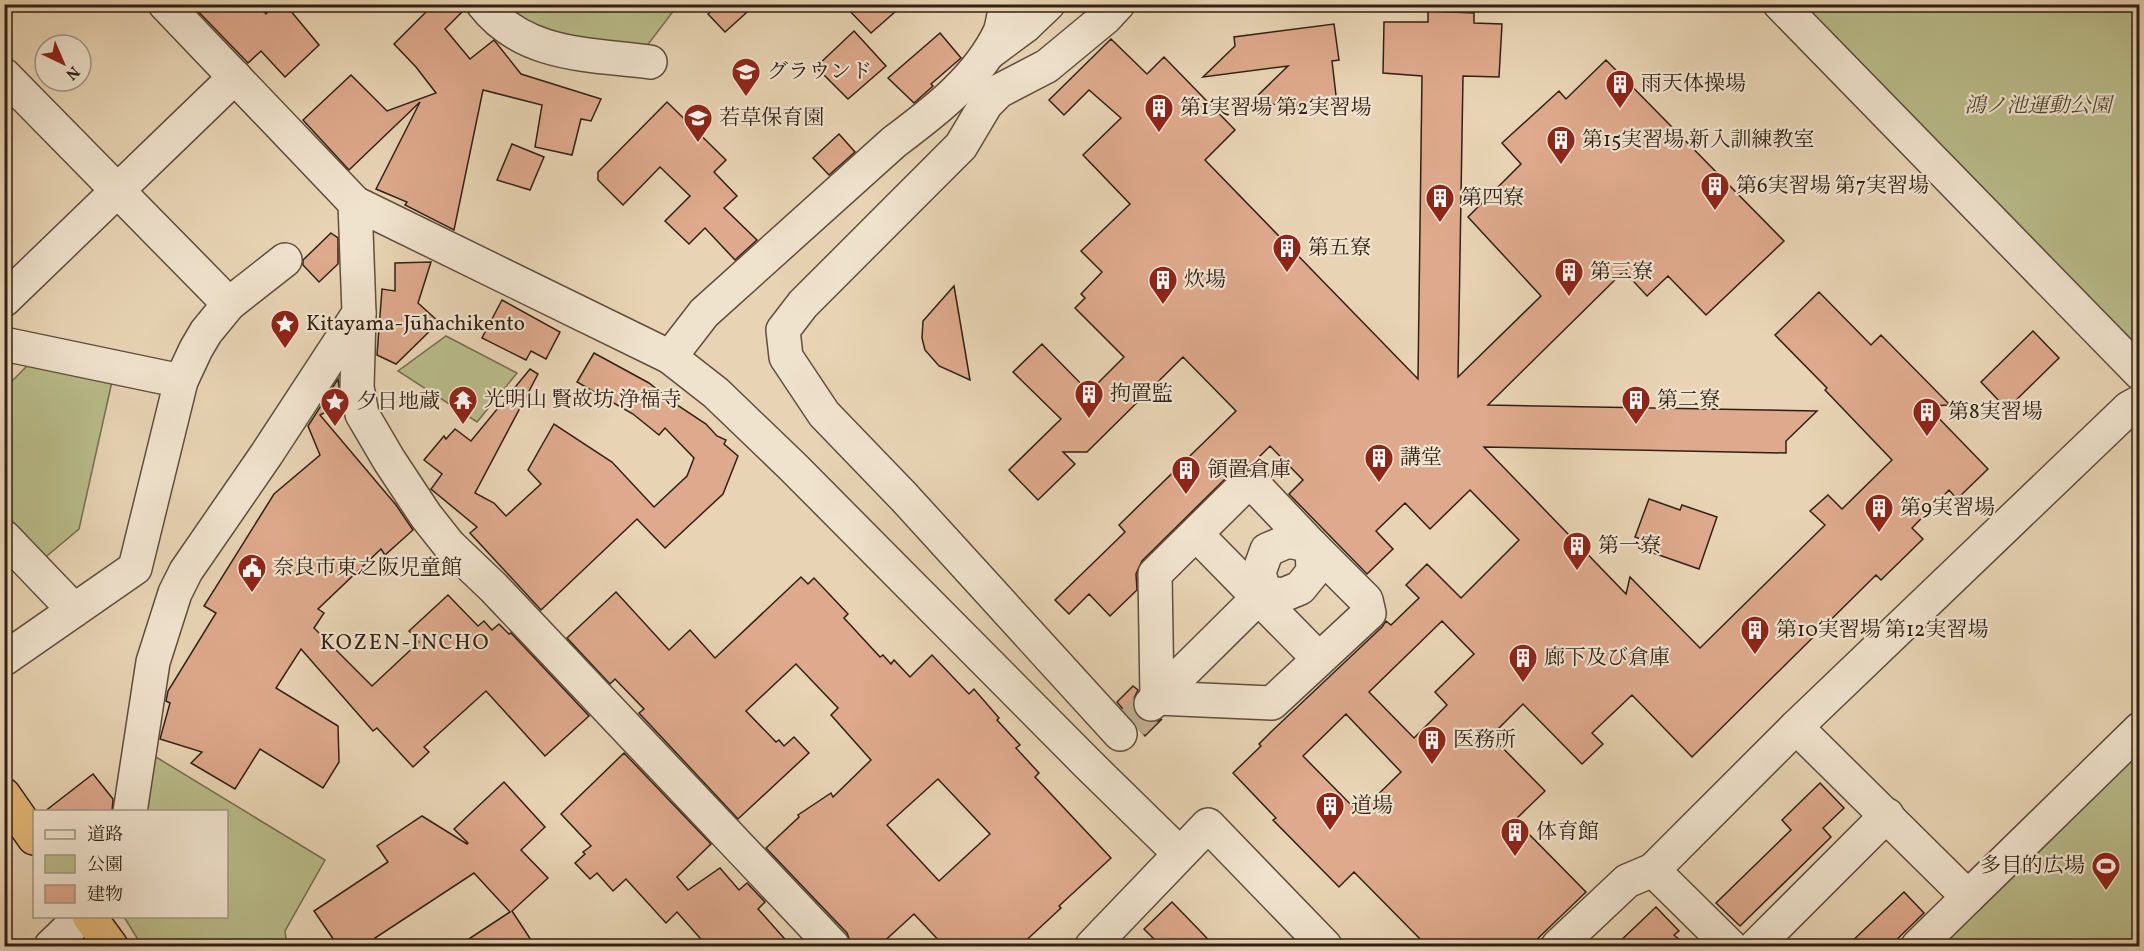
<svg xmlns="http://www.w3.org/2000/svg" width="2144" height="951" font-family="Vollkorn,'Noto Serif JP',serif">
	<rect width="100%" height="100%" fill="#e8d4b4"/>
	<filter id="stains"><feTurbulence type="fractalNoise" baseFrequency=".00333" numOctaves="4"/><feColorMatrix values="0 0 0 0 .2 0 0 0 0 .09 0 0 0 0 .02 0 0 0 .5 -.17"/></filter>
	<radialGradient id="worn" r=".72"><stop offset=".6" stop-color="#630" stop-opacity="0"/><stop offset="1" stop-color="#630" stop-opacity=".3"/></radialGradient>
	<g fill="#b9bc8a" stroke="#756e50" stroke-width="1.5">
		<path d="M501,5H678L646,47L550,35Z"/>
		<path d="M1797,5H2139V359Z"/>
		<path d="M446,336L517,373L477,422L398,371Z"/>
		<path d="M32,361L113,377L79,529L42,560L5,522L4,389Z"/>
		<path d="M2139,741V946H1932Z"/>
		<path d="M151,754L325,860L285,931L287,946H142L124,917L226,916V812L140,811Z"/>
	</g>
	<g fill="#dea98c" stroke="#312115" stroke-width="1.5" fill-rule="evenodd">
		<path d="M191,4H257L266,14L275,4H285L319,45L285,77L261,51L248,63Z"/>
		<path d="M434,4H465V9L445,29L470,59L494,40L521,74L601,99L591,121L581,119L572,155L535,147L542,105L483,90L454,230L405,205L407,202L376,189L420,102L349,170L303,120L351,75L387,111L436,93L416,67L394,44Z"/>
		<path d="M719,4H756L725,32L708,14Z"/>
		<path d="M843,4H904L871,33Z"/>
		<path d="M1428,11L1474,13V23L1502,24L1499,77L1463,76L1458,377L1541,296L1468,217L1521,164L1502,143L1559,91L1566,99L1606,60L1784,241L1706,315L1668,276L1647,296L1624,271L1488,405L1817,411L1786,441V453L1484,447L1626,594L1630,577L1700,648L1825,525L1810,511L1828,495L1842,509L1892,460L1825,390L1827,388L1775,335L1819,292L1871,345L1881,335L1950,405L1927,406L1988,469L1957,499L1949,490L1912,528L1923,539L1881,580L1876,575L1692,757L1632,695L1592,733L1603,744L1582,764L1523,704L1491,736L1545,791L1515,820L1586,892L1530,946H1427L1354,872L1339,887L1273,820L1276,818L1233,773L1261,746L1259,744L1273,730L1382,627L1386,621L1391,625L1419,598L1406,585L1427,564L1461,598L1519,540L1470,490L1430,529L1405,503L1376,531L1393,549L1367,574L1289,494L1303,480L1270,446L1247,469L1238,471L1228,476L1142,561L1136,574L1137,590L1110,616L1089,594L1069,614L1055,600L1125,532L1119,525L1236,411L1183,357L1087,452H1063L1075,464L1038,500L1009,470L1061,419L1013,372L1042,344L1089,392L1124,357L1075,308L1085,298L1081,294L1102,272L1081,251L1130,204L1083,155L1121,118L1089,90L1064,115L1049,100L1111,39L1147,74L1164,57L1235,130L1205,160L1418,379L1422,76L1383,73L1384,22H1428ZM1442,621L1474,654L1435,692L1447,705L1414,738L1369,692ZM1346,714L1401,772L1359,813L1303,756Z"/>
		<path d="M1334,24L1339,60L1332,61L1337,104L1298,110L1297,103L1247,106L1288,66L1203,77L1235,46L1234,37Z"/>
		<path d="M854,31L886,66L848,99L816,67Z"/>
		<path d="M940,33L961,58L931,84L933,86L914,103L888,78Z"/>
		<path d="M667,102L726,160L714,172L737,196L724,208L757,240L735,260L705,228L689,244L665,221L690,196L660,167L623,205L598,180V172Z"/>
		<path d="M839,134L855,152L829,175L813,158Z"/>
		<path d="M512,144L544,157L530,190L497,180Z"/>
		<path d="M331,233L338,238V264L319,282L303,265V260Z"/>
		<path d="M431,262L418,303L439,322L396,364L377,355L382,289L395,291V263Z"/>
		<path d="M954,286L961,327L970,380L939,366L925,350L922,338L923,321Z"/>
		<path d="M502,300L560,332L546,359L531,351L526,360L482,338Z"/>
		<path d="M2033,331L2059,358L2011,405H2003L1981,382Z"/>
		<path d="M594,353L649,383L674,403L706,424L717,436L726,440L724,444L738,456L723,494L665,548L637,519L541,610L470,533L477,527L431,489L442,474L424,460L444,436L446,439L455,429L471,441L530,369L538,374L475,493L494,503L506,516L541,484L528,470L554,424L612,462L654,507L687,476L694,458L665,428L659,435L633,414L577,382Z"/>
		<path d="M338,379L341,404L320,415L396,505L413,530L385,555L381,549L318,609L324,613L314,628L372,686L419,642L409,631L448,595L478,626L484,621L492,630L499,624L509,634L511,633L589,716L545,756L486,691L424,747L429,752L413,767L377,728L373,731L301,649L276,688L338,726L339,762L323,788L260,749L235,789L191,763L202,752L160,739L170,703L166,701L168,691L216,613L204,606L274,494L320,455L308,426Z"/>
		<path d="M1649,499L1680,510L1682,505L1717,517L1699,569L1639,548L1641,539L1635,537Z"/>
		<path d="M801,577L808,584L814,578L848,614L844,618L880,657L883,655L891,664L894,660L910,677L932,655L969,694L974,689L999,718L997,720L1020,745L1016,748L1039,773L1035,777L1111,858L1059,906L1061,908L1020,946H944L914,914L879,946H852L847,933L766,848L799,817L798,815L831,793L833,797L871,760L831,715L838,708L796,664L746,711L776,742L779,740L784,746L794,737L809,753L738,819L639,713L644,709L615,679L610,684L567,638L616,592L669,650L690,630L715,658ZM938,779L990,834L939,881L887,825Z"/>
		<path d="M1133,686L1138,690L1133,700V709L1137,717L1147,722H1155L1162,719L1145,736L1117,702Z"/>
		<path d="M624,753L711,844L677,877L688,890L720,868L739,890L747,883L765,902L758,909L791,946H707L677,912L666,923L626,879L613,891L597,873L590,879L575,863L585,854L583,852L591,846L561,814Z"/>
		<path d="M93,774L113,799L112,812H44Z"/>
		<path d="M504,782L545,827L521,850L548,878L512,911L535,946H458L510,912L474,873L375,938L380,946H338L314,911L388,862L377,846L422,816L467,844L468,843L454,829Z"/>
		<path d="M1820,783L1844,808L1823,828L1831,837L1740,926L1716,903L1791,830L1782,820Z"/>
		<path d="M1904,892L1924,913L1890,946H1847Z"/>
		<path d="M1172,902L1203,934L1214,946H1161L1144,929Z"/>
		<path d="M1656,907L1679,931L1674,935L1687,946H1615Z"/>
	</g>
	<g fill="none" stroke-linecap="round" stroke-linejoin="round">
		<path stroke="#c3b094" stroke-width="33" stroke-dasharray="33 16" stroke-linecap="butt" d="M1132,723L1151,704"/>
		<g stroke="#5f4e3d" stroke-width="36">
			<g id="minor">
				<path d="M165,4L355,203L670,357L716,393L793,467L1088,764L1179,853L1177,855"/>
				<path d="M483,4C524,57 590,54 650,62"/>
				<path d="M1118,4L1105,18L1047,66L999,91L986,104L961,146L803,304L783,330L786,357L824,414L904,497L1120,734"/>
				<path d="M1780,4L2140,373"/>
				<path d="M990,52L1025,26L1048,4"/>
				<path d="M4,75L229,304"/>
				<path d="M4,300L235,77"/>
				<path d="M359,313L357,387L362,414L389,460L426,516L449,545L494,588L833,946"/>
				<path d="M4,344L181,381"/>
				<path d="M670,357L704,313L894,142C934,112 978,79 1000,32C1003,23 1004,13 1006,4"/>
				<path d="M1256,487L1312,546L1366,600L1369,613L1272,703L1157,698L1155,574L1241,489Z"/>
				<path d="M1196,534L1319,659"/>
				<path d="M4,537L74,610"/>
				<path d="M4,659L135,568L181,381L196,349L206,332L229,304L285,260"/>
				<path d="M1151,704L1264,592L1283,595L1300,588L1313,572L1312,546L1288,541L1267,550L1259,572L1264,592"/>
				<path d="M1796,727L1968,897L1918,946"/>
				<path d="M130,812L153,662L175,593L186,571L266,455L359,313L355,203"/>
				<path d="M1653,870L1730,946"/>
				<path d="M1968,897L2140,729"/>
				<path d="M51,946L82,916"/>
				<path d="M1092,946L1208,825L1325,946"/>
				<path d="M1558,946L1627,881L1653,870L1796,727L2129,408L2140,402"/>
				<path d="M1756,946L1887,815"/>
			</g>
		</g>
		<g stroke="#312115" stroke-width="36">
			<g id="highway">
				<path d="M4,795L34,838"/>
				<path d="M89,916L111,946"/>
			</g>
		</g>
		<use href="#minor" stroke="#f0e3ce" stroke-width="33"/>
		<use href="#highway" stroke="#e4ba7a" stroke-width="33"/>
	</g>
	<defs>
		<g id="school-pin" transform="scale(1.5)"><path d="M0 17L-7.5 6A9.5 9.5 0 1 1 7.5 6Z" fill="#8f2418" stroke="#f0e3ce"/><path d="M0-5L7-2L0 1L-7-2ZM-4 1L0 2.5L4 1V4Q0 6-4 4Z" fill="#fff"/></g>
		<g id="building-pin" transform="scale(1.5)"><path d="M0 17L-7.5 6A9.5 9.5 0 1 1 7.5 6Z" fill="#8f2418" stroke="#f0e3ce"/><path d="M-4-6H4V6H1V3H-1V6H-4ZM-2.5-4.3h1.7v1.8h-1.7ZM.8-4.3h1.7v1.8H.8ZM-2.5-1h1.7V.8h-1.7ZM.8-1h1.7V.8H.8Z" fill="#fff"/></g>
		<g id="sight-pin" transform="scale(1.5)"><path d="M0 17L-7.5 6A9.5 9.5 0 1 1 7.5 6Z" fill="#8f2418" stroke="#f0e3ce"/><path d="M0-6L1.8-2.2L6-1.7L2.9 1.2L3.7 5.4L0 3.3L-3.7 5.4L-2.9 1.2L-6-1.7L-1.8-2.2Z" fill="#fff"/></g>
		<g id="temple-pin" transform="scale(1.5)"><path d="M0 17L-7.5 6A9.5 9.5 0 1 1 7.5 6Z" fill="#8f2418" stroke="#f0e3ce"/><path d="M0-6L5-2H3V0L6.5 2.5H4V6H1.5V3h-3V6H-4V2.5H-6.5L-3 0V-2H-5Z" fill="#fff"/></g>
		<g id="civic-pin" transform="scale(1.5)"><path d="M0 17L-7.5 6A9.5 9.5 0 1 1 7.5 6Z" fill="#8f2418" stroke="#f0e3ce"/><path d="M-.6-6.5H3V-4.5H.6V-3L4-1V1h2V6H-6V1h2V-1L-.6-3ZM-1.2 2.5V6h2.4V2.5Z" fill="#fff"/></g>
		<g id="stadium-pin" transform="scale(1.5)"><path d="M0 17L-7.5 6A9.5 9.5 0 1 1 7.5 6Z" fill="#8f2418" stroke="#f0e3ce"/><path d="M0-5a6.5 5 0 1 0 0 10a6.5 5 0 1 0 0-10ZM-3.5-1.8h7v3.6h-7Z" fill="#fff"/></g>
	</defs>
	<g fill-rule="evenodd">
		<use href="#school-pin" x="746" y="72"/>
		<use href="#building-pin" x="1620" y="84"/>
		<use href="#building-pin" x="1159" y="108"/>
		<use href="#school-pin" x="698" y="118"/>
		<use href="#building-pin" x="1561" y="140"/>
		<use href="#building-pin" x="1715" y="186"/>
		<use href="#building-pin" x="1440" y="198"/>
		<use href="#building-pin" x="1287" y="248"/>
		<use href="#building-pin" x="1569" y="272"/>
		<use href="#building-pin" x="1163" y="280"/>
		<use href="#sight-pin" x="285" y="324"/>
		<use href="#building-pin" x="1089" y="394"/>
		<use href="#temple-pin" x="463" y="400"/>
		<use href="#building-pin" x="1636" y="400"/>
		<use href="#sight-pin" x="335" y="402"/>
		<use href="#building-pin" x="1927" y="412"/>
		<use href="#building-pin" x="1379" y="458"/>
		<use href="#building-pin" x="1186" y="470"/>
		<use href="#building-pin" x="1879" y="508"/>
		<use href="#building-pin" x="1577" y="546"/>
		<use href="#civic-pin" x="252" y="568"/>
		<use href="#building-pin" x="1755" y="630"/>
		<use href="#building-pin" x="1523" y="658"/>
		<use href="#building-pin" x="1432" y="740"/>
		<use href="#building-pin" x="1330" y="806"/>
		<use href="#building-pin" x="1515" y="832"/>
		<use href="#stadium-pin" x="2106" y="866"/>
	</g>
	<g text-anchor="middle" dominant-baseline="central" stroke-width="4.5" stroke-linejoin="round" paint-order="stroke">
		<g font-size="21" fill="#312115" stroke="#f0e3ce" text-anchor="start">
			<text x="767" y="72">グラウンド</text>
			<text x="1641" y="84">雨天体操場</text>
			<text x="1180" y="108">第1実習場 第2実習場</text>
			<text x="719" y="118">若草保育園</text>
			<text x="1582" y="140">第15実習場 新入訓練教室</text>
			<text x="1736" y="186">第6実習場 第7実習場</text>
			<text x="1461" y="198">第四寮</text>
			<text x="1308" y="248">第五寮</text>
			<text x="1590" y="272">第三寮</text>
			<text x="1184" y="280">炊場</text>
			<text x="306" y="324">Kitayama-Jūhachikento</text>
			<text x="1110" y="394">拘置監</text>
			<text x="484" y="400">光明山 賢故坊 浄福寺</text>
			<text x="1657" y="400">第二寮</text>
			<text x="356" y="402">夕日地蔵</text>
			<text x="1948" y="412">第8実習場</text>
			<text x="1400" y="458">講堂</text>
			<text x="1207" y="470">領置倉庫</text>
			<text x="1900" y="508">第9実習場</text>
			<text x="1598" y="546">第一寮</text>
			<text x="273" y="568">奈良市東之阪児童館</text>
			<text x="1776" y="630">第10実習場 第12実習場</text>
			<text x="1544" y="658">廊下及び倉庫</text>
			<text x="1453" y="740">医務所</text>
			<text x="1351" y="806">道場</text>
			<text x="1536" y="832">体育館</text>
			<text x="2085" y="866" text-anchor="end">多目的広場</text>
		</g>
		<g font-size="21" font-style="italic" fill="#534832" stroke="#f0e3ce">
			<text x="2038" y="106">鴻ノ池運動公園</text>
		</g>
		<g font-size="22" letter-spacing="1.5" fill="#312115" stroke="#f0e3ce">
			<text x="405" y="643">KOZEN-INCHO</text>
		</g>
	</g>
	<rect width="2144" height="951" fill="none" stroke="#e8d4b4" stroke-width="24"/>
	<rect x="6" y="6" width="2132" height="939" fill="none" stroke="#312115" stroke-width="3"/>
	<rect x="12" y="12" width="2120" height="927" fill="none" stroke="#312115" stroke-width="1.5"/>
	<rect x="33" y="810" width="195" height="108" fill="#f0e3ce" stroke="#a49584" stroke-width="1.5"/>
	<rect x="45" y="830" width="30" height="9" fill="#f0e3ce" stroke="#a49584" stroke-width="1.5"/>
	<text x="87" y="840" font-size="18" fill="#312115">道路</text>
	<rect x="45" y="855" width="30" height="18" fill="#b9bc8a" stroke="#a49584" stroke-width="1.5"/>
	<text x="87" y="870" font-size="18" fill="#312115">公園</text>
	<rect x="45" y="885" width="30" height="18" fill="#dea98c" stroke="#a49584" stroke-width="1.5"/>
	<text x="87" y="900" font-size="18" fill="#312115">建物</text>
	<g transform="translate(63 63) rotate(136)"><circle r="28" fill="#f0e3ce" stroke="#a49584" stroke-width="1.5"/>
	<path d="M0-4.5L10 22L0 15L-10 22Z" fill="#8f2418"/>
	<text y="-9" font-size="16" font-weight="bold" text-anchor="middle" fill="#312115">N</text>
	</g>
	<rect width="100%" height="100%" filter="url(#stains)"/>
	<rect width="100%" height="100%" fill="url(#worn)"/>
</svg>
